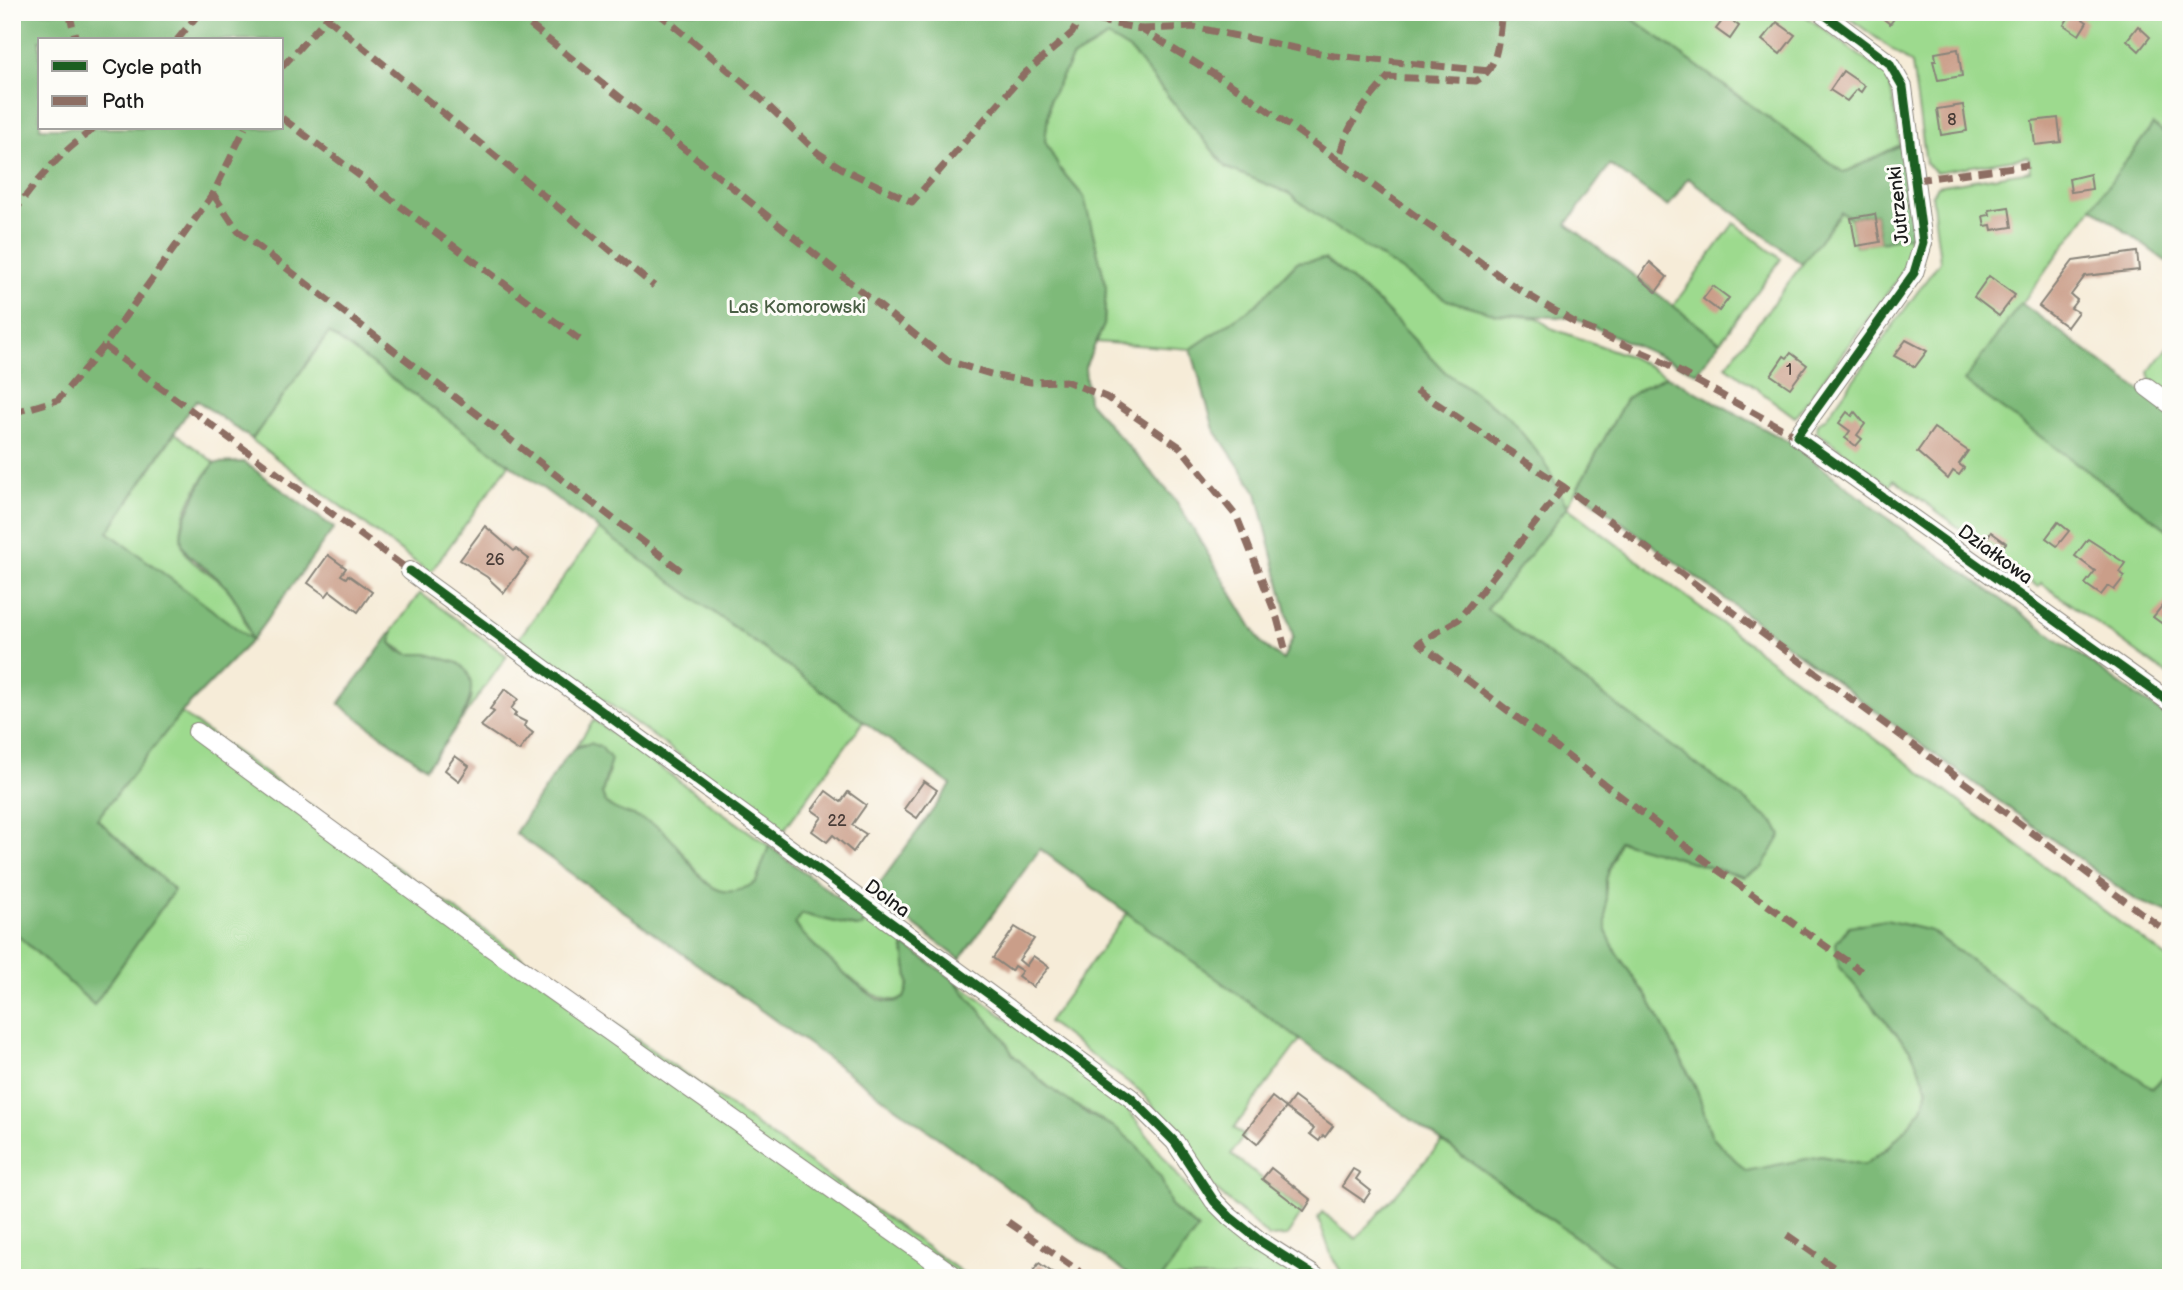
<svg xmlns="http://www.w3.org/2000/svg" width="2183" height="1290" font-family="'Balsamiq Sans',sans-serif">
	<rect width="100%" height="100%" fill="#fdfcf7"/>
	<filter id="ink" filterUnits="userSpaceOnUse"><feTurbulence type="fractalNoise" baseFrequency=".0143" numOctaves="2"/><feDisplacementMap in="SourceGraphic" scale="14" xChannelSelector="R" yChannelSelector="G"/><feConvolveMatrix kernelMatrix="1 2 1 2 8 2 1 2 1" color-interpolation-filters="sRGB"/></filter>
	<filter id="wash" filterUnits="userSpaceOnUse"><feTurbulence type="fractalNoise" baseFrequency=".00686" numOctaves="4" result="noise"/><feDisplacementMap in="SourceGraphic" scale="28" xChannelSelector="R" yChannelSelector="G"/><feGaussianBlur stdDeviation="1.57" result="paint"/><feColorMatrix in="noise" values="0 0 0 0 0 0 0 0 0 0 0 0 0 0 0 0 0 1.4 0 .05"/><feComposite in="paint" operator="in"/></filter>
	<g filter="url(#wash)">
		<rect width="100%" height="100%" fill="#f6ecd8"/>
		<g fill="#9dda8e" stroke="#5c7b55" stroke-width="2">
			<path d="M1623,12H1800L1889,77L1900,145L1844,173Z"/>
			<path d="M1841,12H2171V138L2153,125L1965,381L2171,532V677L2041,583L2038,587L1894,479L1890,486L1816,431L1817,423L1825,419L1940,261L1932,195L1937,186L2031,171L2028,157L1936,172L1926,164L1912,64Z"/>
			<path d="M1108,37L1131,51L1227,168L1288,193L1329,224L1497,314L1538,318L1551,328L1629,356L1667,376L1645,386L1626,399L1567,507L2171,961V1068L2153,1089L2053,1021L1931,931L1839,967C1863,995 1922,1052 1927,1088C1931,1115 1883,1152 1864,1165L1821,1156L1746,1172L1711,1135L1697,1090L1651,1003L1616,952L1606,931V879L1619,841L1744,877L1774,824L1487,609L1567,507L1509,417L1445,372L1380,304L1325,259L1297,262L1256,305L1191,349L1096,342L1104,325L1106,286L1084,197L1059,168L1045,141L1050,99L1072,58Z"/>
			<path d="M1841,212L1851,218L1856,246L1913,235L1917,253L1795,417L1726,366Z"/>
			<path d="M1734,223L1781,259L1720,342L1673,306Z"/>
			<path d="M328,332L510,463L430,573L252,440Z"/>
			<path d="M2171,344V395L2151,380L2149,372Z"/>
			<path d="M175,433L215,463C197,484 165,535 191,560C203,571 220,578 229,591C240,605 246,624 252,640L108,532Z"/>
			<path d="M600,528L864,721L783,831L519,638Z"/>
			<path d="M420,593L507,656L460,722L472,696L391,643L393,630Z"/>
			<path d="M181,713L970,1278H12V930L94,1005L174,890L97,819Z"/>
			<path d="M594,720L769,846L757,882C709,912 700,867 672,841C653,823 628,818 606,804L602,793L609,771L583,744L575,748Z"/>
			<path d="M1128,912L1300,1040L1234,1128L1244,1136L1231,1154L1303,1211L1287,1236L1269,1237L1213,1187L1174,1130L1140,1091L1048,1022Z"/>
			<path d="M802,914L856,927L865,921L864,917L903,944L909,984L904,998C876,1012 825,954 803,935L795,924Z"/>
			<path d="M952,978L1126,1107L1194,1197L1301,1278H1162L1198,1229L1172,1208L1102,1120L1060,1097L1013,1055L1003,1037Z"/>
			<path d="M1442,1142L1633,1278H1345L1332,1257L1318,1218L1322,1212L1356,1239Z"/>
		</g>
		<g fill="#7eba79" stroke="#4d6b4a" stroke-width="2" fill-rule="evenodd">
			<path d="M12,12H1623L1844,173L1900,145L1913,235L1880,242L1875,214L1851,218L1841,212L1802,264L1688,178L1668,207L1610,165L1567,224L1720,342L1697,373L1574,318L1497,314L1447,300L1329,224L1288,193L1227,168L1131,51L1108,37L1072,58L1050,99L1045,141L1059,168L1084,197L1106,286L1104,325L1085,367L1088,401L1175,499L1262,644L1283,660L1293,637L1257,493L1214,429L1191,349L1256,305L1297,262L1325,259L1380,304L1445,372L1509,417L1543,459L1567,507L1487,609L1742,798L1775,824L1781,835L1762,868L1744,877L1619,841L1606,879V931L1616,952L1651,1003L1697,1090L1711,1135L1746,1171L1821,1156L1864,1165L1887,1149L1907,1127L1922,1109L1928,1089L1912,1052L1839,967L1836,943L1849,926L1886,920L1931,931L2053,1021L2153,1088L2171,1068V1278H1633L1300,1040L1040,849L960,959L872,894L951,785L329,333L252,439L196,400L108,532L251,639C248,624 239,603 229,590C202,555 163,561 191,505C198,490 204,475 215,463L244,462L334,528L252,640L181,713L97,819L174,890L94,1005L12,930ZM40,40H282V128H40Z"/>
			<path d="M2153,125L2171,138V265L2092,207Z"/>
			<path d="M2021,303L2171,413V532L1964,381Z"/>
			<path d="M1667,376L1789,442L1894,523L2171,720V914L2136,900L1916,741L1577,489L1626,399L1645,386Z"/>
			<path d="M393,630L391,643L399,651L409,654H427L458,663C495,688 444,744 426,768L339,704Z"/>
			<path d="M590,743L601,747L611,759L602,793L606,804C623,815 645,817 661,829C693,854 704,915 756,882L769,846L864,917L863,926L856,927L802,914L795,924C806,940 860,990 878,999C888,1003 895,1003 904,998L909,984L903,944L952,978L1003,1037L1013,1055L1044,1084L1089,1115L1115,1127L1135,1144L1161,1178L1172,1208L1198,1229L1162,1278H1133L515,833L566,757L575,748Z"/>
		</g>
		<g id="blocks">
			<g fill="#ca9e89">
				<path d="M1875,12H1899L1890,24Z"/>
				<path d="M2072,12L2087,22L2079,35L2064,25Z"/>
				<path d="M1726,16L1739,26L1730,39L1716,29Z"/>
				<path d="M1777,22L1795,35L1780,54L1762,40Z"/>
				<path d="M2138,26L2150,37L2139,51L2127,40Z"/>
				<path d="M1958,49L1962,76L1938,80L1933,61H1936L1935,53Z"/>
				<path d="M1843,71L1865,86L1861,92L1857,89L1847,101L1830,90Z"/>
				<path d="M1963,105L1967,131L1941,135L1937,109Z"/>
				<path d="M2058,118L2061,142L2035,145L2032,121Z"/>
				<path d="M2090,174L2092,189L2071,192L2069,179Z"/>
				<path d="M2009,207L2012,227L1992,230L1991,225L1985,226L1983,216L1990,215L1989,210Z"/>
				<path d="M1875,214L1880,242L1856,246L1851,218Z"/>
				<path d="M2137,252L2139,270L2085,276L2071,295L2077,300L2071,308L2078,312L2067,327L2039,306L2073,261Z"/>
				<path d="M1650,262L1667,277L1656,292L1639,277Z"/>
				<path d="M1989,276L2015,295L1999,316L1974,297Z"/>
				<path d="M1713,286L1729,298L1719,311L1703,299Z"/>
				<path d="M1906,340L1927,351L1915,367L1894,356Z"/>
				<path d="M1791,353L1807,365L1790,388L1771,375L1784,356L1787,358Z"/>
				<path d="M1847,412L1852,416L1855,412L1865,424L1857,435L1862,439L1856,446L1845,438L1850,431L1839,423Z"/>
				<path d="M1934,428L1968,451L1959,464L1964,468L1959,475L1953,471L1948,479L1917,452Z"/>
				<path d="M2058,522L2069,531L2057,546L2046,538Z"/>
				<path d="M485,526L514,551L516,549L529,559L504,593L487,577L460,560Z"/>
				<path d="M1991,532L2006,543L2000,550L1986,539Z"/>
				<path d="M2088,539L2125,563L2119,572L2125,576L2114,590L2108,586L2101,595L2085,584L2095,571L2075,556Z"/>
				<path d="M328,555L346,568L341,575L346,578L348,575L372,592L358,612L330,591L326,596L308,583Z"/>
				<path d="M2171,595V630L2153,617Z"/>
				<path d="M505,689L518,699L511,709L516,713L514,716L526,722L524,726L533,733L519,751L481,726L494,712L490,709Z"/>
				<path d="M455,756L469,766L459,781L445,770Z"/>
				<path d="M924,781L937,790L917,818L904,809Z"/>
				<path d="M826,791L841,802L848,792L866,805L852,825L866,834L853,852L833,835L827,842L812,831L822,817L812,810Z"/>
				<path d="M1015,927L1034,939L1019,960L1026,966L1033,956L1049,967L1033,987L1018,976L1022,971L1014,966L1011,971L993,958Z"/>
				<path d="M1272,1097L1286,1108L1257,1144L1244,1133Z"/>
				<path d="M1294,1097L1333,1126L1325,1137L1323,1135L1319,1141L1310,1134L1314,1129L1286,1108Z"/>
				<path d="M1271,1168L1311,1200L1304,1211L1262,1179Z"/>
				<path d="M1353,1169L1360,1173L1356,1179L1371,1191L1364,1201L1342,1186Z"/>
				<path d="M1039,1263L1060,1278H1028Z"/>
			</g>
		</g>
	</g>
	<g filter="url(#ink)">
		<use href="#blocks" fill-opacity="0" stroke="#89847a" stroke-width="2"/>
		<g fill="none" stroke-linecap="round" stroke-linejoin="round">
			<g stroke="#89847a" stroke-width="20">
				<g id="minor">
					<path d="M1821,12L1889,63L1903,87L1923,243L1914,273L1797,436L2171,703"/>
					<path d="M2147,387L2171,405"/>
					<path d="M410,571L1131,1098L1175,1142L1214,1201L1230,1217L1260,1241L1318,1278"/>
					<path d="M197,732L490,947L958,1278"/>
				</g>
			</g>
			<use href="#minor" stroke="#fff" stroke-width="18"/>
			<g stroke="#8d6e63" stroke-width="7" stroke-dasharray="14 7" stroke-linecap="butt">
				<path d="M69,12L76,40"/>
				<path d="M514,12L948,361L997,376L1031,382L1066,381L1106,397L1180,447L1237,517L1277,618L1285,648"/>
				<path d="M657,12L744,83L818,153L843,169L912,202L1025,73L1072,33L1080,19"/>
				<path d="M1054,12L1141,29L1241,91L1339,161C1343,128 1367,102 1388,77L1476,81C1500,69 1498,36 1502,12"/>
				<path d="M326,17L654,286"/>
				<path d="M1141,29L1193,27L1334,56L1490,71"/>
				<path d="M177,40L200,12"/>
				<path d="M282,67L331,13"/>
				<path d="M282,118L584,343"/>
				<path d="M1339,161L1518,289L1579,325L1653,357L1801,439"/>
				<path d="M1915,180L2028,165"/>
				<path d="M213,194L238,231L684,573"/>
				<path d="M12,215C38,178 59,154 95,128"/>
				<path d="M104,346L410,571"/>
				<path d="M1416,390L1564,487L2171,935"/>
				<path d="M12,413L58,400L104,346L213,194L245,128"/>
				<path d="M1564,487L1459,619L1419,643L1712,866L1861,971"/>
				<path d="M1008,1222L1089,1278"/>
				<path d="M1787,1235L1849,1278"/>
			</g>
			<g stroke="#fdfcf7" stroke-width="13">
				<g id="cycleway">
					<path d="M1821,12L1889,63L1903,87L1923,243L1914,273L1797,436L2171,703"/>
					<path d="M410,571L1131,1098L1175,1142L1214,1201L1230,1217L1260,1241L1318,1278"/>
				</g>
			</g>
			<use href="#cycleway" stroke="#1b5e20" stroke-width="9"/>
		</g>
	</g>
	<g text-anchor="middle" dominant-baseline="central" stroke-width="6" stroke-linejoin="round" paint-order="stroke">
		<g font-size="16" fill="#483c37">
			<text x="1952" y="120">8</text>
			<text x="1789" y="370">1</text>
			<text x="495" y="560">26</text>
			<text x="837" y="821">22</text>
		</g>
		<g font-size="19" fill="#1c1c1c" stroke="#fdfcf7">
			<text transform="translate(1899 205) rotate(-96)">Jutrzenki</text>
			<text transform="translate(1995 555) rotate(36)">Działkowa</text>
			<text transform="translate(887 899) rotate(36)">Dolna</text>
		</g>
		<g font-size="19" fill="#495e44" stroke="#fdfcf7">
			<text x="797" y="307">Las Komorowski</text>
		</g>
	</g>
	<rect width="2183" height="1290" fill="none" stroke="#fdfcf7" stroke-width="42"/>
	<rect x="38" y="38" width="245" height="91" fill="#fdfcf7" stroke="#a3a29f" stroke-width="2"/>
	<rect x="52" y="61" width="35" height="10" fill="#1b5e20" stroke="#a3a29f" stroke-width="2"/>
	<text x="102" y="74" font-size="21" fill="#1c1c1c">Cycle path</text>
	<rect x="52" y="96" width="35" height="10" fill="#8d6e63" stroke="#a3a29f" stroke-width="2"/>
	<text x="102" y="108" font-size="21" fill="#1c1c1c">Path</text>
</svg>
